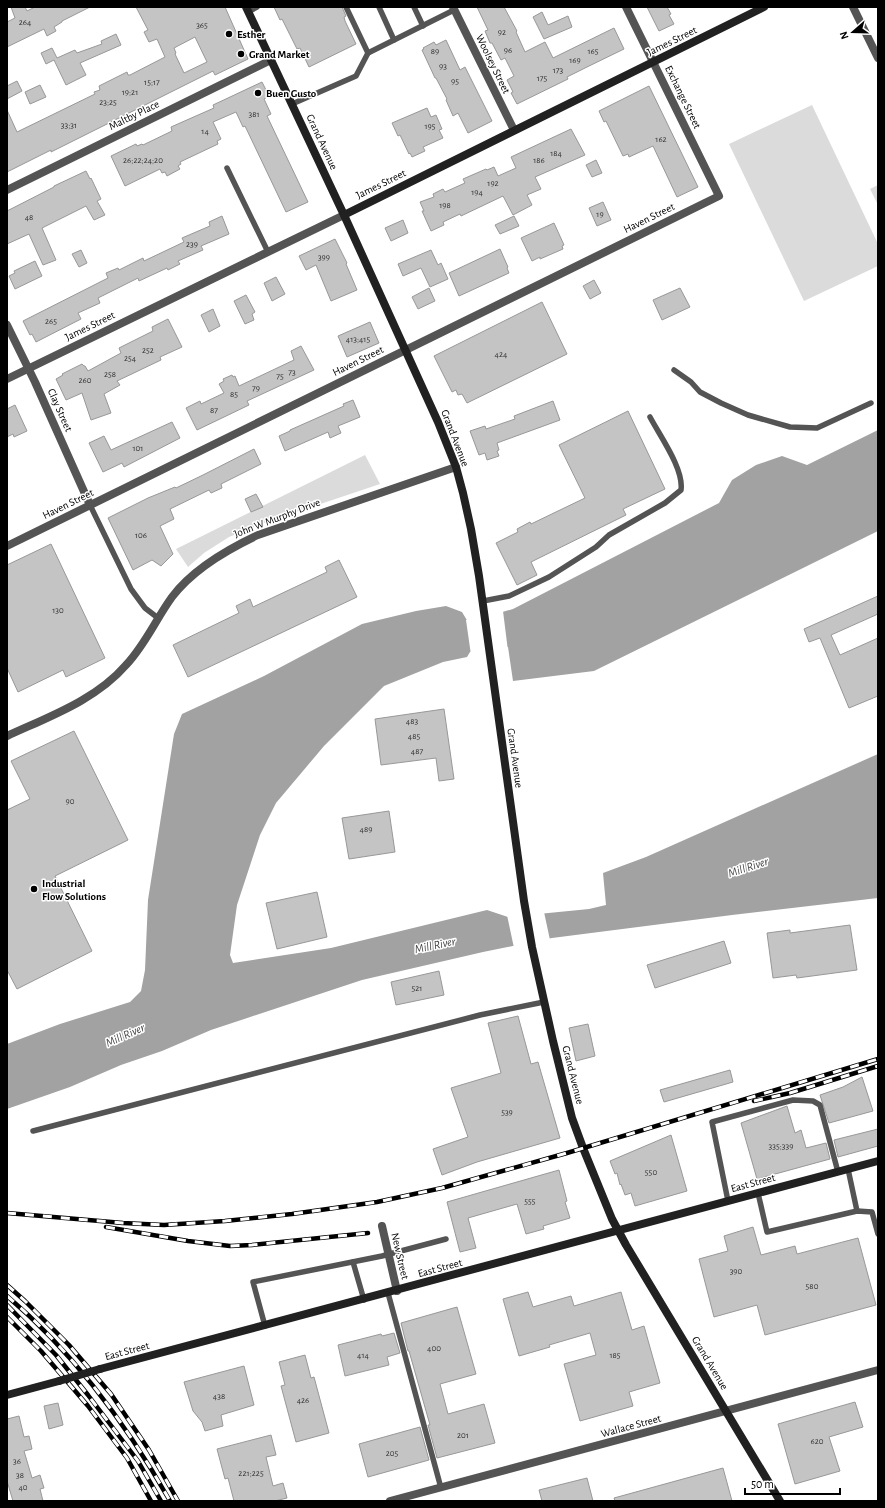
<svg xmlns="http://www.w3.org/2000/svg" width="885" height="1508" font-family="'Alegreya Sans',sans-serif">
	<rect width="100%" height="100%" fill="#fff"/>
	<g fill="#dbdbdb">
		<path d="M812,105L878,244V266L804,301L729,144Z"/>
		<path d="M878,185V205L870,189Z"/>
		<path d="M365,455L380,484L261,524L229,537L204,553L188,567L176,549Z"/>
	</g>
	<path fill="#a2a2a2" d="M878,430V531L594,671L513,681L508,647L470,652L467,657L443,662L384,686L324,746L276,803L260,835L237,905L230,955L233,963L331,948L487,910L508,917L589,909L606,905L603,873L646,857L878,754V898L732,915L552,938L483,952L362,980L211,1030L162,1051L121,1065L70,1087L7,1109V1044L60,1024L130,1002L141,991L145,970L148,900L174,734L182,714L264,676L362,624L416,611L446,606L462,612L468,622L513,609L719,503L732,480L756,465L782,456L807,465Z"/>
	<g fill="#fff">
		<path d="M503,611L508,651L507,650L472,654L471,655L466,620Z"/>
		<path d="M544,912L550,940L514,948L507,915Z"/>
	</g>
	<g fill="#c4c4c4" stroke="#989898" fill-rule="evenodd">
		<path d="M11,7H25L27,11L35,7H90L62,21V22L54,27L56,31L47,36L44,29L7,47V22L15,18Z"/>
		<path d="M136,7H225L248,59L215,75L213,71L51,152V150L7,172V110L17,132L95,94L94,92L100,90L99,86L127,72L128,75H130L165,57L157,39L149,42L144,32L148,30ZM195,37L207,62L184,73L175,54L176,53L174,48Z"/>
		<path d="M274,7H342L346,16L344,17L345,21L356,44L309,67L300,48L297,49L282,19L280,20Z"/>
		<path d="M477,7H504L517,31L516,32L525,52L545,42L553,58L614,28L624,49L587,67L567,77L568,79L517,104L511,93L513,92L507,80L514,76L505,58L501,60L492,43H490L485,31L488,30Z"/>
		<path d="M647,7H667L671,14L669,15L674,24L659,31Z"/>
		<path d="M542,12L548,25L568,16L572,27L544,39L533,17Z"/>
		<path d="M116,34L121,45L80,63L86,75L66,85L54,60L46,64L41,53L52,48L57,58L75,50L77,53L102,44L101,41Z"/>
		<path d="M446,40L460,70L465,67L492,121L468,133L458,113L453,116L446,100L447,99L436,78H435L422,50L424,49L423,48L434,42L436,45Z"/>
		<path d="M17,81L22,91L7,99V86Z"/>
		<path d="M262,82L269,96L264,99L271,114L267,116L308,202L286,212L245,126L243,127L236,112L213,122L221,139L217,141L218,144L180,162L181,164L178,166L180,169L167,176L165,172L162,173L160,169L125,186L111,156L136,144L137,146L142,144L143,145L172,131L171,127L214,108L213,105Z"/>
		<path d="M40,85L46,97L30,104L25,92Z"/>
		<path d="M649,86L698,187L677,197L653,146L629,157L628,154L623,156L606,121L604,122L599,111Z"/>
		<path d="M427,108L431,117L436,115L442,129L439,130L443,138L423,147L425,151L412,157L410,153L409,154L400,135L398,136L392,123Z"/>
		<path d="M571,129L585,155L535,177L541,189L527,195L532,205L513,215L503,196L461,216L460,214L443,222L444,225L431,231L422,211H424L420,202L434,197L433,194L443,189L445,192L465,183L463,179L486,169L487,170L494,167L498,176L516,168L511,157Z"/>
		<path d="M596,160L602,173L592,177L586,165Z"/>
		<path d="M86,171L90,179L91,178L101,199L97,201L105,215L94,220L86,206L42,228L56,260L43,265L29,234L7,244V211L54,187V186Z"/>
		<path d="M603,202L611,220L597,226L589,208Z"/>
		<path d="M222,216L229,234L201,246L203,250L178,261L180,264L168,270L167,268L139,281L138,278L98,298L100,303L78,313L81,319L36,342L32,334L30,335L23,321L108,278L106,273L118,268L119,270L143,258L144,261L184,242L182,238L210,226L209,222Z"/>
		<path d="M514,216L519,226L500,234L495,225Z"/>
		<path d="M403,220L408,233L391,241L385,228Z"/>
		<path d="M554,223L564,245L562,246L563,249L540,259V257L532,261L521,238Z"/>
		<path d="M335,239L347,263L346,264L357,290L331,301L316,265L306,270L299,256Z"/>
		<path d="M500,249L508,267L507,268L509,273L459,296L449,273Z"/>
		<path d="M81,250L87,263L79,267L72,254Z"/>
		<path d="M431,250L438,265L441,263L448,279L430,287L421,268L403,276L398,264Z"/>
		<path d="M35,261L42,276L15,289L9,276L15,273L14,271Z"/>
		<path d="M276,277L285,294L272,301L264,283Z"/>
		<path d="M594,280L601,293L590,299L583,286Z"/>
		<path d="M429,288L435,301L418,309L412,297Z"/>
		<path d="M680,288L690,307L662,320L653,300Z"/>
		<path d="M246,295L255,312L252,314L254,320L245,324L234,301Z"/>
		<path d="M542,302L567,354L467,403L462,394L458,395L456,390L452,392L434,356Z"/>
		<path d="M213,309L220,326L209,332L201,315Z"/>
		<path d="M168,319L182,347L160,357L161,360L117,381L120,385L104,394L111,413L91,420L82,393L66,400L56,379L63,375L62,374L82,364L84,366H85L88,371L121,353L119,348L153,331L152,327Z"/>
		<path d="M370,322L379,343L347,357L338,336Z"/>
		<path d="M301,346L314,370L247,401L249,405L197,430L186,408L200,401L201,404L224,393L219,384L224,381L223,379L232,375L233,377L235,376L239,386L294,360L291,351Z"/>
		<path d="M353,400L360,417L338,426L341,433L330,438L328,432L285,451L279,436L290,431V430L344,406L343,404Z"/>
		<path d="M553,401L560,420L497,443L499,450L497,451L499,456L487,460L485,453L479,455L470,431L485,426L486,429L515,419L514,416Z"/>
		<path d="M15,405L27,431L14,437L13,434L7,437V409Z"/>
		<path d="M628,411L665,489L623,509L626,515L531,562L537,575L517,585L496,543L518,532L517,529L530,522L531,524L585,498L559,445Z"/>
		<path d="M172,422L180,438L124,467L122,463L103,472L89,443L104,436L111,450Z"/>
		<path d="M254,449L261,464L221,484L222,488L211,493L209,490L170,509L174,519L160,526L173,554L161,566L152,560L133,570L108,518L148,498L175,487L176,488L203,475Z"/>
		<path d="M256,494L263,507L251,512L245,499Z"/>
		<path d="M51,544L105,658L66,677L63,670L18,692L7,668V565Z"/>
		<path d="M339,560L357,597L188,677L173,645L239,613L236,606L250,599L253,607L327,572L325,567Z"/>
		<path d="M878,596V614L831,635L840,655L878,638V696L849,708L820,638L809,642L804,629Z"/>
		<path d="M444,709L454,779L439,781L436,758L381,765L375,719Z"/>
		<path d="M74,731L128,840L55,876L92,951L17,989L7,970V810L30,799L11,761Z"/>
		<path d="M389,811L395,852L349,859L342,818Z"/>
		<path d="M317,892L327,937L277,949L266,903Z"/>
		<path d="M850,925L857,970L797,978L796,975L773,978L767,933L790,930V933Z"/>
		<path d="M724,941L731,963L655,988L647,965Z"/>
		<path d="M439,971L444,995L396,1005L391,982Z"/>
		<path d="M518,1016L531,1064L538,1062L560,1138L477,1162L442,1175L433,1149L468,1137L451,1088L501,1073L488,1023Z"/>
		<path d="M588,1024L595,1056L576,1061L569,1028Z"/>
		<path d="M730,1070L733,1082L664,1102L660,1090Z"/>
		<path d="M862,1077L873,1111L829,1123L820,1095L843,1087Z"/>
		<path d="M787,1106L795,1133L801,1130L806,1148L826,1143L830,1159L757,1179L741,1123Z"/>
		<path d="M878,1129V1146L838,1157L834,1140Z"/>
		<path d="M671,1135L687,1191L635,1206L631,1193L625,1195L621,1184L620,1185L617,1173L615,1174L610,1161Z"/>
		<path d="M559,1170L567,1201L565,1202L570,1218L543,1226L544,1229L526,1234L517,1204L468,1218L476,1248L460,1252L447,1202Z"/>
		<path d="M753,1227L761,1255L795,1246L797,1254L858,1238L876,1305L765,1335L757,1305L714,1317L699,1259L728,1251L724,1236Z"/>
		<path d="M528,1292L533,1307L571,1296L574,1306L621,1292L632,1330L644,1326L660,1383L629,1392L633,1406L580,1421L564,1364L596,1355L590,1333L549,1345L550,1347L519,1356L503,1299Z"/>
		<path d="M457,1307L476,1374L440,1384L448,1414L484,1404L495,1443L437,1458L428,1425H430L409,1351H408L401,1323Z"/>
		<path d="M394,1333L400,1353L387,1357L389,1365L345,1376L338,1345L381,1334L382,1336Z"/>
		<path d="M305,1355L311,1378L314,1377L329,1433L296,1442L281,1386L285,1385L279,1362Z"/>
		<path d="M244,1366L254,1405L221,1415L223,1426L205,1431L202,1422L193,1411L184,1382Z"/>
		<path d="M855,1402L863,1427L829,1437L840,1471L795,1484L778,1424Z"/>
		<path d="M58,1403L63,1425L49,1429L44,1406Z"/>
		<path d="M19,1416L24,1437L29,1436L32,1449L24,1451L32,1478L40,1475L44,1488L40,1489L43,1501H13L7,1481V1419Z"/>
		<path d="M420,1427L429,1460L368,1477L359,1444Z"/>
		<path d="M271,1435L276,1455L266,1457L273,1486L283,1483L287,1498L275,1501H234L228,1478L225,1479L217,1449Z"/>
		<path d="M723,1468L732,1501H615L614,1498Z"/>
		<path d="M587,1478L593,1501H542L539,1490Z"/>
	</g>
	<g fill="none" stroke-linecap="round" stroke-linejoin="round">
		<g stroke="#545454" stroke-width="5.5">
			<path d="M379,7L394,40"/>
			<path d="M414,7L423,26"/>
			<path d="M248,12L257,7"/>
			<path d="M368,53L454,10"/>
			<path d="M292,104L356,76L368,53L346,7"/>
			<path d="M227,168L268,252"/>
			<path d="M674,370L691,382L700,392L721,403L748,415L790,427L817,428L871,403"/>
			<path d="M90,505L131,589L145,608L158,618"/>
			<path d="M483,601L509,596L549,577L596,547L609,535L665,503L681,490C684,469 660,436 650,417"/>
			<path d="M33,1131L480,1015L544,1002"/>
			<path d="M848,1169L857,1211"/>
			<path d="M758,1193L767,1232L857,1211L872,1212L878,1234"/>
			<path d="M728,1201L712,1122L793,1100L813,1101L820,1105L838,1172"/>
			<path d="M353,1262L364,1300"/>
			<path d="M388,1293L441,1488"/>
			<path d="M265,1326L253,1282L382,1256L446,1239"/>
		</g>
		<g stroke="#545454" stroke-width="8">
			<path d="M453,7L514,130"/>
			<path d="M853,7L878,58"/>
			<path d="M7,190L271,60"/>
			<path d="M7,325L35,382L90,505"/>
			<path d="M7,546L719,196L626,7"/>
			<path d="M7,736C48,717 96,700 126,665C145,645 156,619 172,597C193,569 226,550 258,535L456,467"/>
			<path d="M382,1226L397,1291"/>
			<path d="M390,1501L878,1370"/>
		</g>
		<path stroke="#545454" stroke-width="8" d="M7,379L344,215"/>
		<g stroke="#212121" stroke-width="8">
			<path d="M246,7L344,215L438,422L456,467L463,493L471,529L479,576L524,901L532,947L553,1041L572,1118L583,1148L612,1219L626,1245L780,1501"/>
			<path d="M344,215L764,7"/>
			<path d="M100,1369L878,1161"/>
			<path d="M7,1395L59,1381"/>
		</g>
		<g stroke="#000" stroke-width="4.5">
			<g id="rail">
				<path d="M754,1101L790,1093L878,1066"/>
				<path d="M7,1213L123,1223L164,1225L225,1221L292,1214L377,1202L442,1188L567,1153L878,1059"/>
				<path d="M106,1227L188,1241L230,1246L252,1245L368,1233"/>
				<path d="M7,1285L25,1301L69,1345L111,1394L149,1450L178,1501"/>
				<path d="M7,1296C74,1353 127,1425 170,1501"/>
				<path d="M7,1305L56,1355L88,1395L138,1461L161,1501"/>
				<path d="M7,1317L41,1351L88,1406L127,1458L151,1501"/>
			</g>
		</g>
		<use href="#rail" stroke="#fff" stroke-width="3" stroke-dasharray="9" stroke-linecap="butt"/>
		<path stroke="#212121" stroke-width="8" d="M59,1381L100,1369"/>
	</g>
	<g fill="#000" stroke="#fff" stroke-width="1.5">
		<circle cx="229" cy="34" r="4"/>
		<circle cx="241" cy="54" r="4"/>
		<circle cx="258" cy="93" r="4"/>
		<circle cx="34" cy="889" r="4"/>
	</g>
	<g text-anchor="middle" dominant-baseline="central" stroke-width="3" stroke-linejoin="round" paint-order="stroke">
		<g font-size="9" fill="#313131">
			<text x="25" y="22">264</text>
			<text x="202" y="25">365</text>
			<text x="502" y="32">92</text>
			<text x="508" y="50">96</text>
			<text x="435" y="51">89</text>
			<text x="593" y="51">165</text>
			<text x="575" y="60">169</text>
			<text x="443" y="66">93</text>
			<text x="558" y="70">173</text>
			<text x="542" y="78">175</text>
			<text x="455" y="81">95</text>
			<text x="152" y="82">15;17</text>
			<text x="130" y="92">19;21</text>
			<text x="108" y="102">23;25</text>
			<text x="254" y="114">381</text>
			<text x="69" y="125">33;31</text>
			<text x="430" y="126">195</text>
			<text x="205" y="131">14</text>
			<text x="661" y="139">162</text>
			<text x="556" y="153">184</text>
			<text x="143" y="160">26;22;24;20</text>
			<text x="539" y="160">186</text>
			<text x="493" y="183">192</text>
			<text x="477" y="192">194</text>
			<text x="445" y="205">198</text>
			<text x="600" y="214">19</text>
			<text x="29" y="217">48</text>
			<text x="192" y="244">239</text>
			<text x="324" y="257">399</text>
			<text x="51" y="321">265</text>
			<text x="358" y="339">413;415</text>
			<text x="148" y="350">252</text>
			<text x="501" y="354">424</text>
			<text x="130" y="358">254</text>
			<text x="292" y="372">73</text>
			<text x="110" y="374">258</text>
			<text x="280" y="376">75</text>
			<text x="85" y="380">260</text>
			<text x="256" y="388">79</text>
			<text x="234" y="394">85</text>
			<text x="214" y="410">87</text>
			<text x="138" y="448">101</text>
			<text x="141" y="535">106</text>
			<text x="58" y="610">130</text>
			<text x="412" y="721">483</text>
			<text x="414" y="736">485</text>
			<text x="417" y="751">487</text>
			<text x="70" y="801">90</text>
			<text x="366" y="829">489</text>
			<text x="417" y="988">521</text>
			<text x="507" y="1112">539</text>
			<text x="781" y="1146">335;339</text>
			<text x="651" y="1172">550</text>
			<text x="530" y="1201">555</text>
			<text x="736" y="1271">390</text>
			<text x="812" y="1286">580</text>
			<text x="434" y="1348">400</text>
			<text x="363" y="1355">414</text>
			<text x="615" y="1355">185</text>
			<text x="219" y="1396">438</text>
			<text x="303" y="1400">426</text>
			<text x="463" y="1435">201</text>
			<text x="817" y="1441">620</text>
			<text x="392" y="1453">205</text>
			<text x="17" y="1461">36</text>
			<text x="251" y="1473">221;225</text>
			<text x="20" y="1475">38</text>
			<text x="23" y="1487">40</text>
		</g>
		<g font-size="11" font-weight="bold" fill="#000" stroke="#fff" text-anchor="start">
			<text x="237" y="34">Esther</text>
			<text x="249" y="54">Grand Market</text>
			<text x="266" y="93">Buen Gusto</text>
			<text x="42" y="883">Industrial<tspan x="42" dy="13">Flow Solutions</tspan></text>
		</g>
		<g font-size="11" fill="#000" stroke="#fff">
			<text transform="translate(672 41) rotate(-26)">James Street</text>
			<text transform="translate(493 64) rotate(64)">Woolsey Street</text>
			<text transform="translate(683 97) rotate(64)">Exchange Street</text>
			<text transform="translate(134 115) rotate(-26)">Maltby Place</text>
			<text transform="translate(322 142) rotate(65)">Grand Avenue</text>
			<text transform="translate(381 184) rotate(-26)">James Street</text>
			<text transform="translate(649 218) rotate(-26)">Haven Street</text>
			<text transform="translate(90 326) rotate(-26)">James Street</text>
			<text transform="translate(358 361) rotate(-26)">Haven Street</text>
			<text transform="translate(60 410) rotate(66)">Clay Street</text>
			<text transform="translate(455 438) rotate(69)">Grand Avenue</text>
			<text transform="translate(68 504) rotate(-26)">Haven Street</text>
			<text transform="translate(277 518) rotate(-21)">John W Murphy Drive</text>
			<text transform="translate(515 758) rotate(82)">Grand Avenue</text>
			<text transform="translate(573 1075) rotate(76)">Grand Avenue</text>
			<text transform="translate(753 1183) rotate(-15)">East Street</text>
			<text transform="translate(400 1256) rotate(77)">New Street</text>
			<text transform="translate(440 1268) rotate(-15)">East Street</text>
			<text transform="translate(127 1351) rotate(-15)">East Street</text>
			<text transform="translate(710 1363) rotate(59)">Grand Avenue</text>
			<text transform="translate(631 1426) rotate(-15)">Wallace Street</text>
		</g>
		<g font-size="12" font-style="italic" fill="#434343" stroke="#fff">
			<text transform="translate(748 867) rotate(-18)">Mill River</text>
			<text transform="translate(435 945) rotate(-12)">Mill River</text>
			<text transform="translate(125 1035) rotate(-24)">Mill River</text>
		</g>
	</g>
	<rect width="885" height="1508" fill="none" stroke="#000000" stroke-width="16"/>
	<g transform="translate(853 32) rotate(250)" stroke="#ffffff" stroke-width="3" paint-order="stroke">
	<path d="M0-3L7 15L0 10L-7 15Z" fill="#000000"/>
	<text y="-6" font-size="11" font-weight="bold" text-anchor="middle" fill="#000000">N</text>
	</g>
	<path d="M745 1488v6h95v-6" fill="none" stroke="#000000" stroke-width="2"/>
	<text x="751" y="1488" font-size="12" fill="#000000" stroke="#ffffff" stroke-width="3" paint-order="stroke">50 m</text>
</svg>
